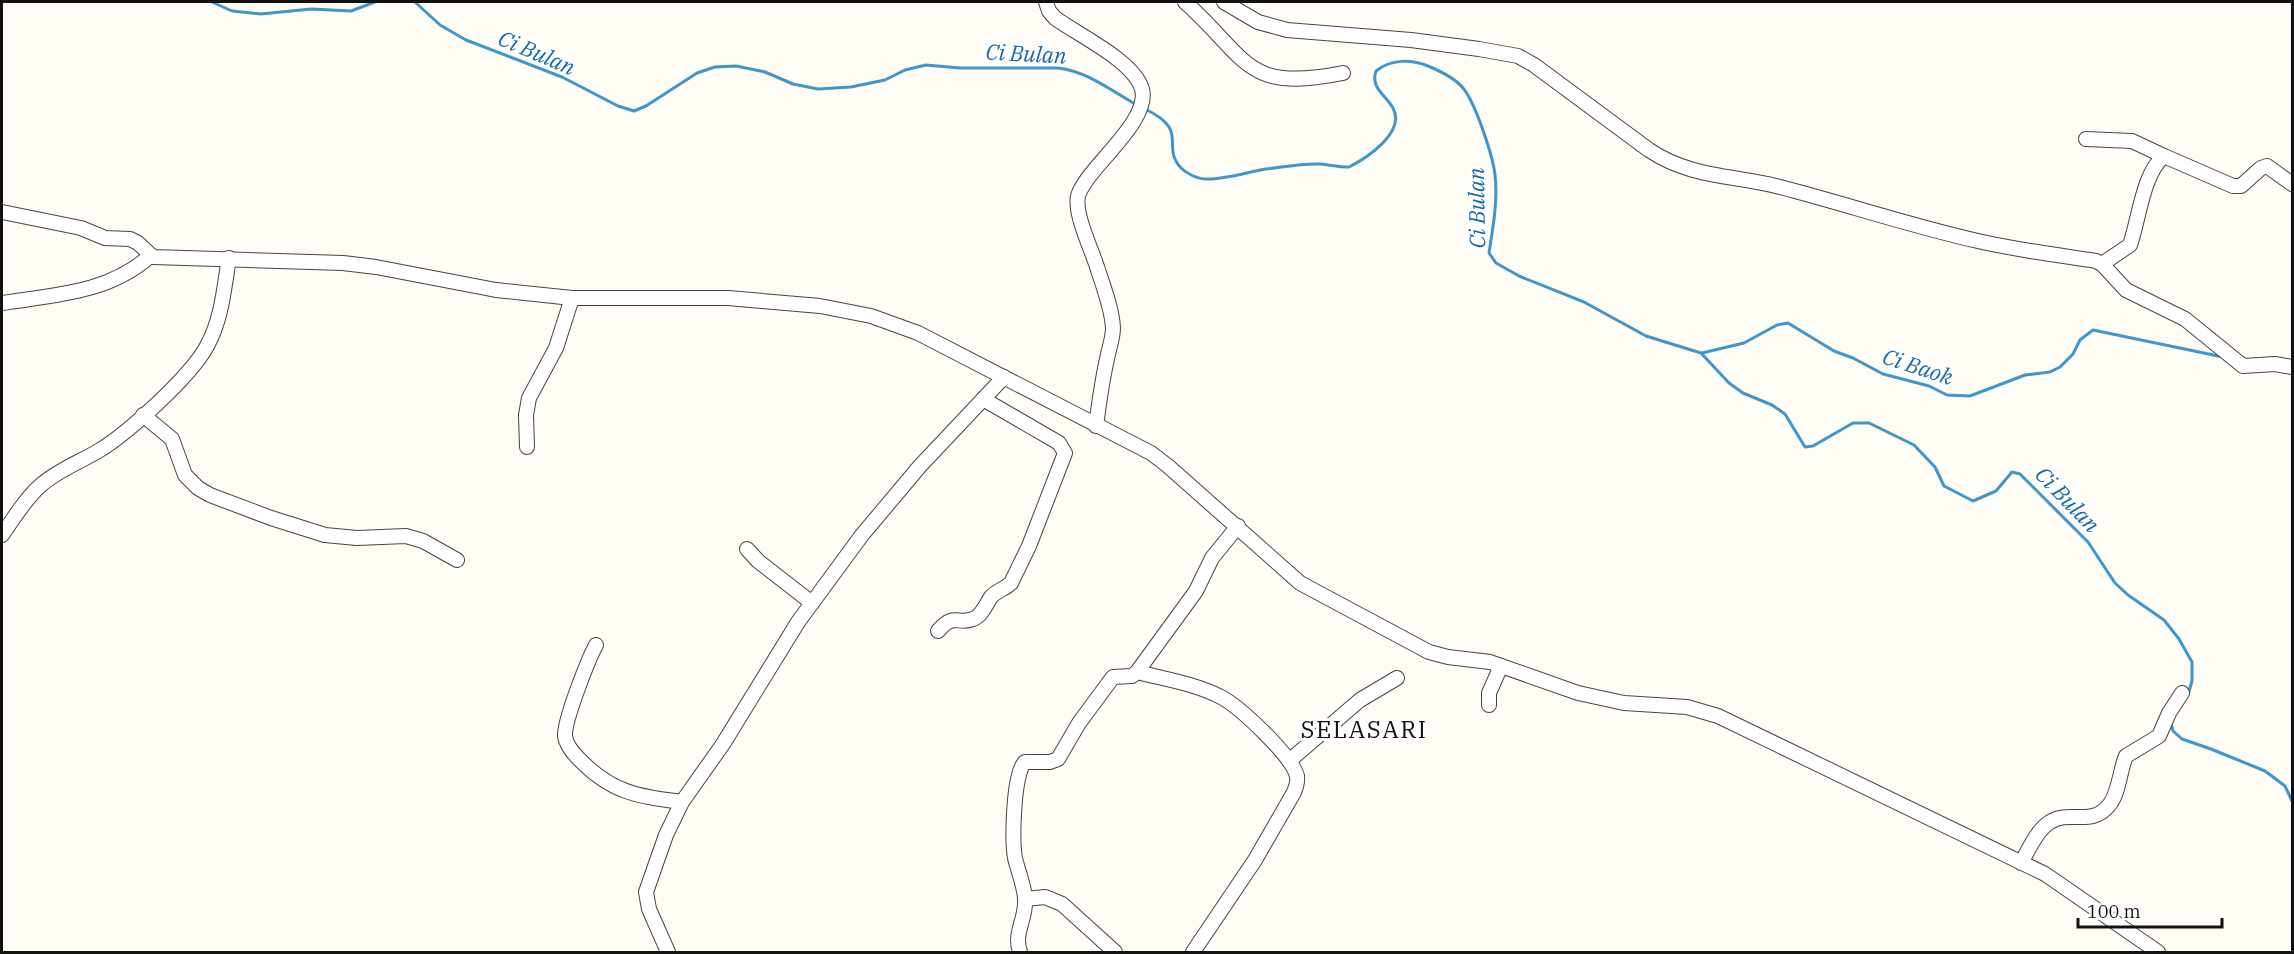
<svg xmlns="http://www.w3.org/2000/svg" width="2294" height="954" font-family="'IBM Plex Serif',serif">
	<rect width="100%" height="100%" fill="#fffdf5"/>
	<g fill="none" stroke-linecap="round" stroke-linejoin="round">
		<g stroke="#3f96cf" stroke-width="3">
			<path d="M212,2L232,11L261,14L311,9L351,11L375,2"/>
			<path d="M415,2L440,25L466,40L562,77L618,106L634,111L646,106L697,73L715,67L736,66L765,72L793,84L818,89L851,87L885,80L905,70L926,65L960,68H1058C1089,72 1110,90 1137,105"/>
			<path d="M1145,109C1191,131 1160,145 1181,168C1187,174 1198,179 1206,179C1222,180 1248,172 1266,169C1283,167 1303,163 1321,164C1330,165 1340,167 1349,167C1367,158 1406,132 1393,108C1386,95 1370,88 1376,71C1391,59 1411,59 1428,66C1440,71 1455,78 1463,88C1475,102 1493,156 1495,175C1498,201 1493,227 1489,253L1496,263L1519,276L1584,302L1646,336L1701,353L1729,383L1743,393L1772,405L1785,414L1805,447L1813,446L1853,423H1869L1914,445L1935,467L1944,486L1973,501L1996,491L2012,472L2020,474L2088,542L2115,583L2128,595L2164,620L2179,639L2192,662V681L2188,695"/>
			<path d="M1702,353L1744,343L1777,325L1788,323L1834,351L1853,358L1883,374L1929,386L1947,395L1970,396L2025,375L2050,372L2060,367L2073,354L2080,340L2093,330L2223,357"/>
			<path d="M2171,723L2173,731L2182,739L2211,749L2265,771L2285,786L2292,801"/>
		</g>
		<g stroke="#444" stroke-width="16">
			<g id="minor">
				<path d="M1046,2L1049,11L1055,18C1078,35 1134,61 1142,89C1151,122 1086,168 1078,196C1074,215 1093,252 1098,270C1104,288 1112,309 1113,328C1113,338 1109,348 1107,359C1102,381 1099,403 1096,426"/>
				<path d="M1185,2C1249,59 1244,93 1343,73"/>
				<path d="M1224,2L1258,22L1287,30L1411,40L1479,49L1518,56L1534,65L1649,150C1691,178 1733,175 1780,187C1846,204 1911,226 1978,241C2017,250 2057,255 2096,261L2102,264L2126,290L2185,319L2243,366L2275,364L2292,367"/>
				<path d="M2086,139L2132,141L2164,156"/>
				<path d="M2,212L81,228L105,238L130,239L138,243L153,257L343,263L376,267L496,290L572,298H728L820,306L871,316L918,333L1151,453L1168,466L1300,583L1429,652L1448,657L1490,662L1578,693L1624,703L1687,707L1718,716L2045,874L2158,952"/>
				<path d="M2102,264L2130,245C2139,219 2143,173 2164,156L2233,186H2241L2261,168L2267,166L2292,184"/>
				<path d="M2,303C54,295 109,293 150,256"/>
				<path d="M143,415L172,439L185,475L198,488L210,495L271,518L325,535L357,538L406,536L423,541L457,560"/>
				<path d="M527,447L526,415L529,398L556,348L572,298"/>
				<path d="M2,535C14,518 25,499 41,485C58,470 80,462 100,450C129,432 191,376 207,346C222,319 224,288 229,258"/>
				<path d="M747,549L758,561L812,603"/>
				<path d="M938,631C954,612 958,625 973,619C982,616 986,604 991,597C997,590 1005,589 1011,583L1029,546L1065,453L1059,443L983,399"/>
				<path d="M596,645C588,660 564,721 565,736C566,745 573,753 579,759C612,793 637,796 682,802"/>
				<path d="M1137,672C1165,679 1196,684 1221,697C1240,707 1292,756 1297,776C1298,783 1296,788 1293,794L1255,860L1193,952"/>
				<path d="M1489,705V693L1501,666"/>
				<path d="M1289,761L1360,700L1397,678"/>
				<path d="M2021,863C2029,849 2037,830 2050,822C2070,809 2092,828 2110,804C2119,792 2120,770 2126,756L2159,736L2169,713L2182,693"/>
				<path d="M1025,899L1045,897L1062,904L1115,952"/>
				<path d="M668,952L649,909L646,892L666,835L682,802L723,744L798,622L862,535L920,466L1004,377"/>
				<path d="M1020,952C1013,932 1027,919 1025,898C1024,885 1018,871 1015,858C1012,841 1013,773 1025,762H1050L1058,759L1079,723L1113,677L1132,676L1137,672L1196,591L1212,558L1238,526"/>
			</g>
		</g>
		<use href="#minor" stroke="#fff" stroke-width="14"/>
	</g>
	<g text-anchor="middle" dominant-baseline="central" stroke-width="6" stroke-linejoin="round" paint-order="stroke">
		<g font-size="22" font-style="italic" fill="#1768a6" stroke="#fff">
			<text transform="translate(537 52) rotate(23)">Ci Bulan</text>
			<text transform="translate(1026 53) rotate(3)">Ci Bulan</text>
			<text transform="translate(1476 208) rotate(-91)">Ci Bulan</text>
			<text transform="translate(1918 366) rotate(18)">Ci Baok</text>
			<text transform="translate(2068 499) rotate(46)">Ci Bulan</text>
		</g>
		<g font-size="24" letter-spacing="1.5" fill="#111" stroke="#fff">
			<text x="1364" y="729">SELASARI</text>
		</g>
	</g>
	<rect width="2294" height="954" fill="none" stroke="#111111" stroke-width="6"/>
	<path d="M2078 918v9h144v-9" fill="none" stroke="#111111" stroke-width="3"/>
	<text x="2087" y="918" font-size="18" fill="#111111" stroke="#ffffff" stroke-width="4.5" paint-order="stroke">100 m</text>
</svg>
